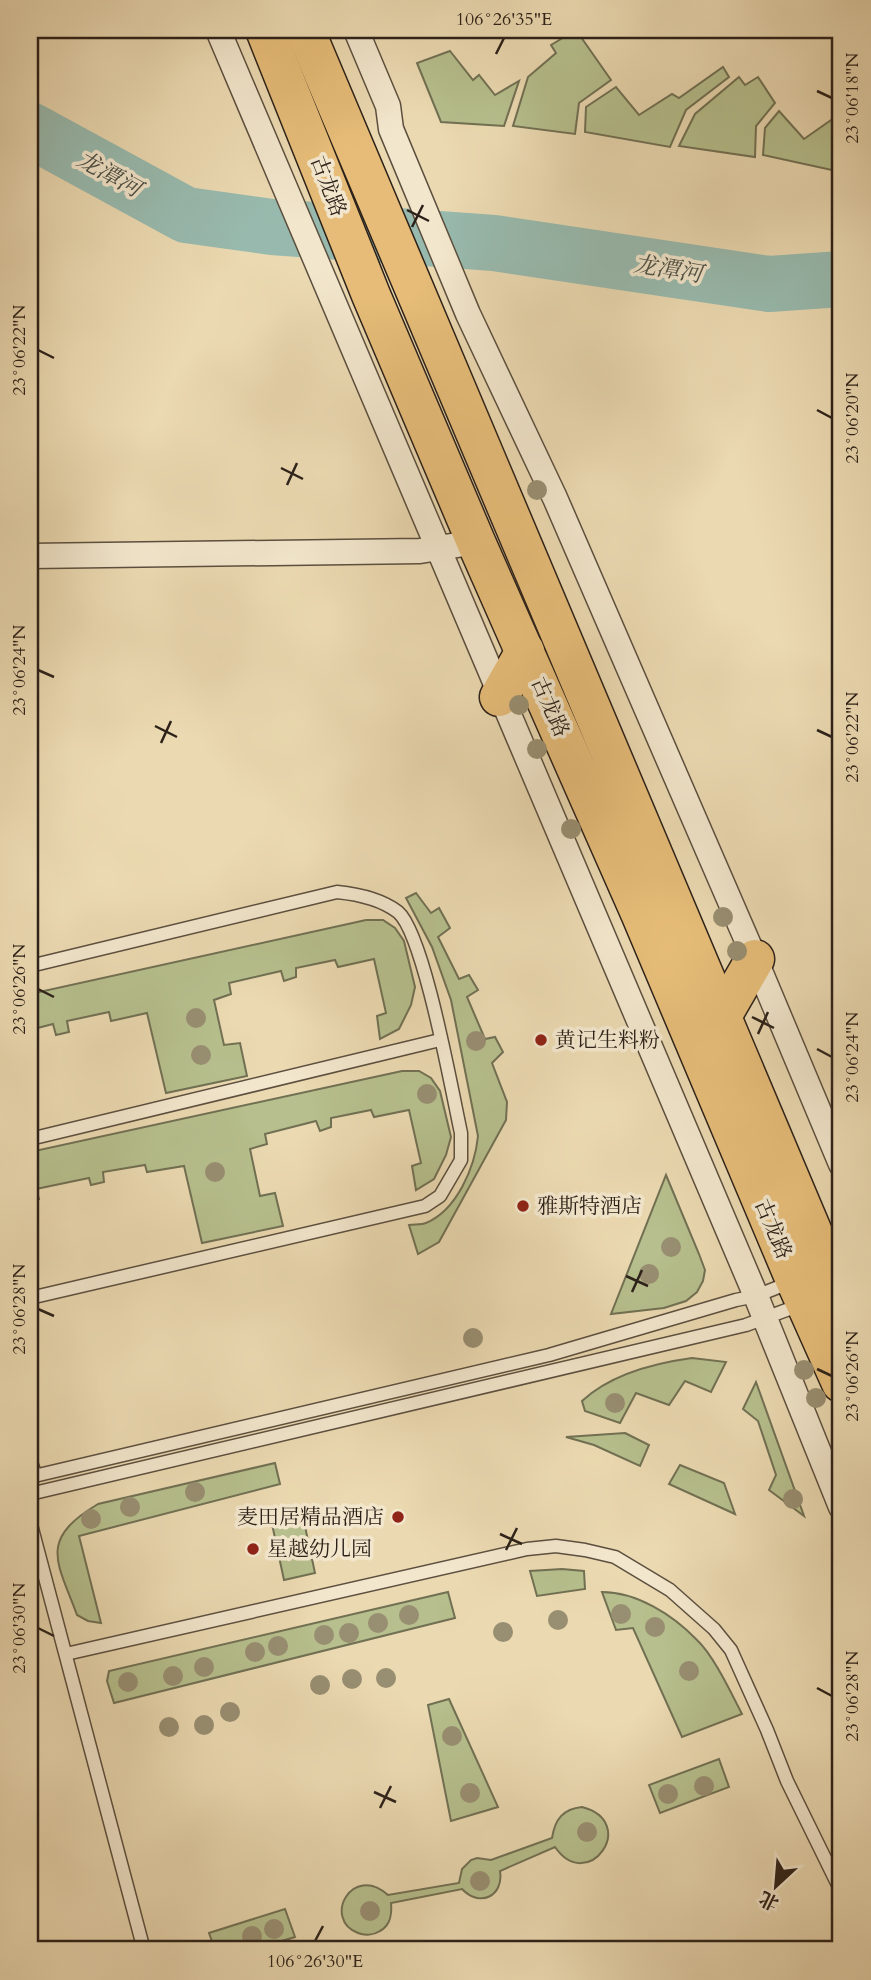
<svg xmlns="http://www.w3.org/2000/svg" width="871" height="1980" font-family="Cardo,'Noto Serif SC',serif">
	<rect width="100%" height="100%" fill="#ebd9b1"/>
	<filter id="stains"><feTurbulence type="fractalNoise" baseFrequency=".00286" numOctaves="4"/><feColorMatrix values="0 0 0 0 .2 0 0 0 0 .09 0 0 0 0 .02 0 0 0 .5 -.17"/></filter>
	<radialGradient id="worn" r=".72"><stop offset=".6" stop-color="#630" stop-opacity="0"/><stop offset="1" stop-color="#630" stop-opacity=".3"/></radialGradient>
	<g fill="#b6bf8d" stroke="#717053" stroke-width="2">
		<path d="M576,30L611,80L579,103L575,134L513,126L528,77L556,53L551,45Z"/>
		<path d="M450,51L473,80L479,75L495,95L519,81L504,126L441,122L417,63Z"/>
		<path d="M723,67L729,77L686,110L670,147L585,132L586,107L616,87L639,115L672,94L679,98Z"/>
		<path d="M739,77L745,85L758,77L775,103L756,126L755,157L679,146L695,114Z"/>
		<path d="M779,111L804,139L834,118L841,124V172L763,155L765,128Z"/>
		<path d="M416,893L431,913L439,908L450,928L438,937L459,979L469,975L478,990L467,997L485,1039L495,1037L503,1052L492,1063L507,1102L506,1120L439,1242L418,1254L409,1225C414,1224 421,1225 426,1223C457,1210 475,1167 478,1136L451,1000L432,947L406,898Z"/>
		<path d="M366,920H383L395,928L404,941L415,987L411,1005L399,1029L380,1039L377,1016L386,1013L374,959L338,967L335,960L296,968V977L284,981L281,971L229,983L231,994L214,1000L224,1045L240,1043L247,1076L166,1093L147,1013L111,1021L109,1012L67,1021L69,1032L56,1035L53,1024L30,1030V994Z"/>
		<path d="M402,1071H419L431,1078L440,1091L451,1137L446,1155L434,1179L416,1190L412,1166L421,1163L409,1110L374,1117L371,1110L331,1118V1127L320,1131L316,1121L265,1134L267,1144L250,1149L260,1196L275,1193L283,1226L202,1243L184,1166L147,1172L145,1165L103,1172L104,1182L91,1185L89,1178L36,1189L39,1199L30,1202V1152Z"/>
		<path d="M666,1175L699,1254L705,1270L703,1281L697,1292L686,1301L664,1308L611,1314Z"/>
		<path d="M692,1358L726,1362L711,1392L685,1381L669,1405L636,1393L620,1423L585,1411L582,1401C610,1375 655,1363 692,1358Z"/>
		<path d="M756,1382L804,1516L769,1490L776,1475L758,1421L743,1409Z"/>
		<path d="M625,1433L649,1445L640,1466L594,1445L566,1437Z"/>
		<path d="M275,1463L280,1484L79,1536L101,1623L88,1621L77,1615C57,1561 38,1540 98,1504Z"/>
		<path d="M680,1465L724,1483L735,1514L669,1484Z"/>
		<path d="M303,1517L315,1573L284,1580L272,1524Z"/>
		<path d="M562,1569L584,1571L585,1589L537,1596L530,1571Z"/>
		<path d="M448,1592L455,1618L114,1703L107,1681L109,1671Z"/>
		<path d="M602,1592C637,1592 673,1615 697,1640C714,1656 731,1693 742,1714L682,1737L633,1628L616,1630Z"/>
		<path d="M449,1699L498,1807L451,1821L428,1705Z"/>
		<path d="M719,1759L729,1787L660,1813L649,1785Z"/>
		<path d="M582,1807C640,1822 588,1895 555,1847L500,1871C504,1896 480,1908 462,1889L391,1903C392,1914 391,1925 380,1931C374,1935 365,1936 358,1933C322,1919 352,1863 388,1895L459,1883L462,1869L471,1860L477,1858L491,1860L552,1838C555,1819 563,1809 582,1807Z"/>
		<path d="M285,1909L295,1937L252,1950H215L209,1933Z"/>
	</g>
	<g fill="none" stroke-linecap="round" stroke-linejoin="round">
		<path stroke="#98baae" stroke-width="56" d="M30,130L186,215L272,227L494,243L769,284L841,279"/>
		<g stroke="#5c4f3f" stroke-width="15">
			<g id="service">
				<path d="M30,966L337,892C357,894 381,899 398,912C424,934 452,1092 461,1133V1160L440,1196L425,1206L30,1298"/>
				<path d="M30,1139L440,1040"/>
				<path d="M30,1460L36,1476"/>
				<path d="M30,1477L549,1355L736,1300L756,1296L791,1282"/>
				<path d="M30,1494L746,1325L800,1305"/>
				<path d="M30,1521L144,1950"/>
				<path d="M66,1654L527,1549L556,1546L585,1550L615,1557L670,1590L714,1629L731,1650L767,1730L787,1781L841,1891"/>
			</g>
		</g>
		<g stroke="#5c4f3f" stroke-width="27">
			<g id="minor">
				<path d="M218,30L756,1296L841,1507"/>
				<path d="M356,30L388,106L391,129L468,314L555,498L755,959L841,1164"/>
				<path d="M30,556L420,551L476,542"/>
			</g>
		</g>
		<g stroke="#2c2119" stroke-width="41">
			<g id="primary">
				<path d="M265,30L371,295L476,542L640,913L795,1280L841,1383"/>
				<path d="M305,30L841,1299"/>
				<path d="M499,697L525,651"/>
				<path d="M721,1018L755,959"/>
			</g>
		</g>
		<use href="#service" stroke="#f2e6cc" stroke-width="12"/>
		<use href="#minor" stroke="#f2e6cc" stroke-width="24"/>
		<use href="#primary" stroke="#e6bc78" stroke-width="38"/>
	</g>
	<g fill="#988e71">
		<circle cx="537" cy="490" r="10"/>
		<circle cx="519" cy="705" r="10"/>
		<circle cx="537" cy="749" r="10"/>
		<circle cx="571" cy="829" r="10"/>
		<circle cx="723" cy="917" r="10"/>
		<circle cx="737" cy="951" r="10"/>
		<circle cx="196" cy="1018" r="10"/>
		<circle cx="476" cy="1041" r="10"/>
		<circle cx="201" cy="1055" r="10"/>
		<circle cx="427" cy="1094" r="10"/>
		<circle cx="215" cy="1172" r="10"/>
		<circle cx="671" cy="1247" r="10"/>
		<circle cx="649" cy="1274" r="10"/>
		<circle cx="473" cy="1338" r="10"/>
		<circle cx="804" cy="1370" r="10"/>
		<circle cx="816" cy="1398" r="10"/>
		<circle cx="615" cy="1403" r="10"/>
		<circle cx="195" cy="1492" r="10"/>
		<circle cx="793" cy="1499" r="10"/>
		<circle cx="130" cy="1507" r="10"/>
		<circle cx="91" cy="1519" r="10"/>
		<circle cx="621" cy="1614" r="10"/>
		<circle cx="409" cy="1615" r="10"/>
		<circle cx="558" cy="1620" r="10"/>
		<circle cx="378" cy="1623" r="10"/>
		<circle cx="655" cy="1627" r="10"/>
		<circle cx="503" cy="1632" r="10"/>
		<circle cx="349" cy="1633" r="10"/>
		<circle cx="324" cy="1635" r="10"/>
		<circle cx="278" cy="1646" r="10"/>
		<circle cx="255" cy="1652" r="10"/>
		<circle cx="204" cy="1667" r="10"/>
		<circle cx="689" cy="1671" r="10"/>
		<circle cx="173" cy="1676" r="10"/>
		<circle cx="386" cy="1678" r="10"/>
		<circle cx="352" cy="1679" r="10"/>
		<circle cx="128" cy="1682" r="10"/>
		<circle cx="320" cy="1685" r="10"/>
		<circle cx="230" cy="1712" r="10"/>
		<circle cx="204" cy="1725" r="10"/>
		<circle cx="169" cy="1727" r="10"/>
		<circle cx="452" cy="1736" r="10"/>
		<circle cx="704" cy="1786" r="10"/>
		<circle cx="470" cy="1793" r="10"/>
		<circle cx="668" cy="1794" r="10"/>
		<circle cx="587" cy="1832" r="10"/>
		<circle cx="480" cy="1881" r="10"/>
		<circle cx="370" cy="1911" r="10"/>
		<circle cx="274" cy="1929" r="10"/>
		<circle cx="252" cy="1936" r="10"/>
	</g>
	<path fill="none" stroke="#2c2119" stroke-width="2.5" d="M496,54L504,38M817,91L832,98M407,210L429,221M412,227L423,205M38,350L54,358M817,410L832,418M281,468L303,479M287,485L297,463M38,670L54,677M155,726L177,737M817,730L832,737M161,743L171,721M38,989L54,997M752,1017L774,1028M758,1034L768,1012M817,1049L832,1057M626,1276L648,1286M632,1292L642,1270M38,1309L54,1316M817,1369L832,1376M500,1534L522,1544M506,1550L517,1528M38,1628L54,1636M817,1688L832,1696M374,1792L396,1802M380,1808L391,1786M315,1941L323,1926"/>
	<g fill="#8f2418" stroke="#f2e6cc" stroke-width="2.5">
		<circle cx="541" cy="1040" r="7"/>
		<circle cx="523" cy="1206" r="7"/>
		<circle cx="398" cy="1517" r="7"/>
		<circle cx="253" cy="1549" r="7"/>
	</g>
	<g text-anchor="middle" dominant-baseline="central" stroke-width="7" stroke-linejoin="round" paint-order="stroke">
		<g font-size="21" fill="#2c2119" stroke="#f2e6cc">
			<text transform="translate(328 186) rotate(69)">古龙路</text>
			<text transform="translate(550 707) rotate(66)">古龙路</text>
			<text transform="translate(773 1229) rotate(67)">古龙路</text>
		</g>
		<g font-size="21" fill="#2c2119" stroke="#f2e6cc" text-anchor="start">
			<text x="555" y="1040">黄记生料粉</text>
			<text x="537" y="1206">雅斯特酒店</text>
			<text x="384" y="1517" text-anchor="end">麦田居精品酒店</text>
			<text x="267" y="1549">星越幼儿园</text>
		</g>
		<g font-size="23" font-style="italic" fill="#4c4f46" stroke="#f2e6cc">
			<text transform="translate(109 174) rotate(29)">龙潭河</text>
			<text transform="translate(668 269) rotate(9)">龙潭河</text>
		</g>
	</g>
	<rect width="871" height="1980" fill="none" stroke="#ebd9b1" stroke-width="77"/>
	<g transform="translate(776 1886) rotate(206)" stroke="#f2e6cc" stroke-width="5" paint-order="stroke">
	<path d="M0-5L12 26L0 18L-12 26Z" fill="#2c2119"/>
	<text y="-10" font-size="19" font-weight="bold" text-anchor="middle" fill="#2c2119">北</text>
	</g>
	<rect x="38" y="38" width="794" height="1903" fill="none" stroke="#2c2119" stroke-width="2.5"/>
	<g font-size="18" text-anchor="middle" fill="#2c2119">
		<text x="504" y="25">106°26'35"E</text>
		<text transform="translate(852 98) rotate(-90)" y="6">23°06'18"N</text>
		<text transform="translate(19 350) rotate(-90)" y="6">23°06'22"N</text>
		<text transform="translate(852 418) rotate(-90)" y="6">23°06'20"N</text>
		<text transform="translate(19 670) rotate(-90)" y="6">23°06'24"N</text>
		<text transform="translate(852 737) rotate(-90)" y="6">23°06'22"N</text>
		<text transform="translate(19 989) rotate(-90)" y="6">23°06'26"N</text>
		<text transform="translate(852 1057) rotate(-90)" y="6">23°06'24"N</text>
		<text transform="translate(19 1309) rotate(-90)" y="6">23°06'28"N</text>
		<text transform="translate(852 1376) rotate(-90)" y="6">23°06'26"N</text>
		<text transform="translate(19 1628) rotate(-90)" y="6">23°06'30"N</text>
		<text transform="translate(852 1696) rotate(-90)" y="6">23°06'28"N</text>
		<text x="315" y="1967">106°26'30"E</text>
	</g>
	<rect width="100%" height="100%" filter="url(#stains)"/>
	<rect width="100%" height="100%" fill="url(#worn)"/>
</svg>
